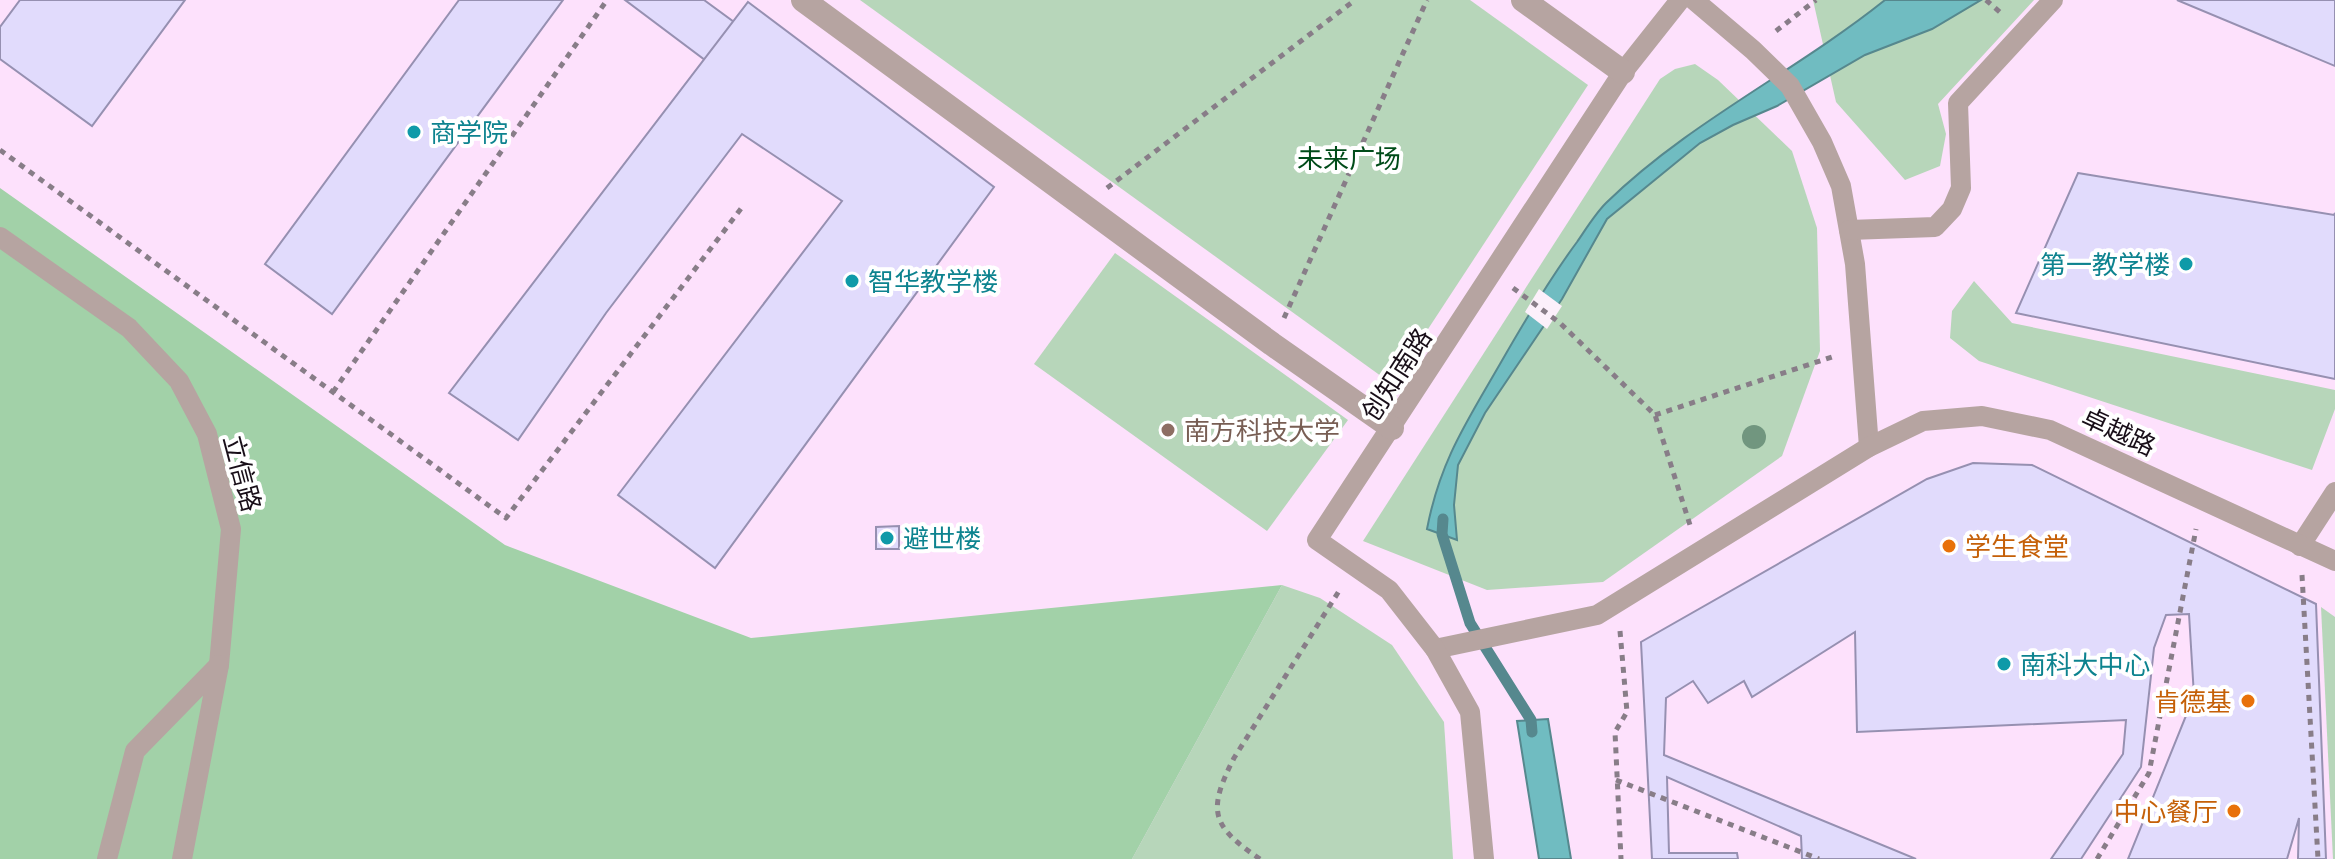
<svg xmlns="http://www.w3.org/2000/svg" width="2335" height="859" font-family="'Noto Sans','Noto Sans SC',sans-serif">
	<rect width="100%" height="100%" fill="#fcf0fb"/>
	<rect fill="#fde1fc" x="0" y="0" width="2335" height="859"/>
	<g fill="#b7d6ba">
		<path d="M860,0H1470L1588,85L1392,384Z"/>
		<path d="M1813,0H2034L1938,104L1946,134L1940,166L1905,180L1836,102Z"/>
		<path d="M1695,64L1718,80L1792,151L1817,228L1820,351L1782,456L1603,582L1487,590L1363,541L1660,79L1675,69Z"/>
		<path d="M1115,253L1348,420L1267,531L1034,364Z"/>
		<path d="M1974,281L2012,323L2335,390V409L2312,470L1979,361L1950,338L1952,311Z"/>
		<path d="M1282,585L1320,598L1392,645L1444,722L1453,859H1132Z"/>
		<path d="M2321,607L2335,617V859H2333Z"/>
	</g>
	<path fill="#a2d1a8" d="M0,188L505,545L751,638L1282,585L1132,859H0Z"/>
	<g fill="#70bcc1" stroke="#56888e" stroke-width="2">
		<path d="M1885,0H1981L1932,29L1865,55L1777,106L1733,125L1700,143L1607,219L1562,299L1485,413L1458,465L1454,505L1457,540L1427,529C1440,461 1466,423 1500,364C1524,322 1548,281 1577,242C1586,229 1595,214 1606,203C1689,122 1795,72 1885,0Z"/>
		<path d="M1548,719L1571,859H1539L1517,721Z"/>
	</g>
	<path fill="#fcf0fb" d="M1539,289L1562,306L1547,329L1525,312Z"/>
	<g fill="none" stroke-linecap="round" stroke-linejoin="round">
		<path stroke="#56888e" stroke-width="11" d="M1443,519L1442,534L1470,623L1531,720L1532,732"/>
	</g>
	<g fill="#e1dbfc" stroke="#9690b1" stroke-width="2">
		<path d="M20,0H185L92,126L0,59V27Z"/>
		<path d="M459,0H563L332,314L265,264Z"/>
		<path d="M625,0H704L734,22L705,60Z"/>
		<path d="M2177,0H2335V66Z"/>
		<path d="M748,2L994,187L715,568L618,495L842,201L742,134L606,313L518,440L449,393Z"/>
		<path d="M2078,173L2334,215L2335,213V379L2016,313Z"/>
		<path d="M1973,463L2032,465L2316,604L2326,859H2298L2299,818L2287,859H2128L2194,696L2189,614L2166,615L2154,648L2141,767L2081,859H2051L2123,754L2126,720L1857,732L1855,632L1752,697L1744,681L1708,703L1693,681L1666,698L1664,755L1916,859H1802L1801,836L1667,777L1669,853H1737L1738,859H1652L1641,642L1927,479Z"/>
		<path d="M899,526V549H876V527Z"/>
	</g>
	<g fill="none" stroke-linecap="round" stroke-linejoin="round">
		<g stroke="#887d88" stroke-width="5" stroke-dasharray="6 6" stroke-linecap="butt">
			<path d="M1986,0L2001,13"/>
			<path d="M1776,31L1816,0"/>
			<path d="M0,150L506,518L743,206"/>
			<path d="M1107,188L1355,0"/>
			<path d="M1513,288L1560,323L1655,415L1690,525"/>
			<path d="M1284,318L1427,0"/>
			<path d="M333,392L607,0"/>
			<path d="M1655,415L1835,356"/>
			<path d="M2302,575L2318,859"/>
			<path d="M1620,631L1627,712L1615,732L1621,859"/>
			<path d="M1616,780L1819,859"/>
			<path d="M1260,859C1211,826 1207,811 1234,758L1339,591"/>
			<path d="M2097,859L2149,773L2196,529"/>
		</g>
		<g stroke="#b6a4a1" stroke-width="20">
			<path d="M1694,0L1753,50L1790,86L1822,142L1841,186L1855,264L1869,447"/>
			<path d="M1849,230L1935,227L1952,209L1961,188L1958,103L2053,0"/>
			<path d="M0,237L129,328L179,381L207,434L231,529L219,665L182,859"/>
			<path d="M2300,546L2335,492"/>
			<path d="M1435,649L1597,615L1869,447L1923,421L1982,416L2050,430L2335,561"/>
			<path d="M107,859L135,751L219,665"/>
			<path d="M1484,859L1470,712L1435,649L1389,590L1317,540L1623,72L1680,0"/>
		</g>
		<g stroke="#b6a4a1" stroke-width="24">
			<path d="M803,0L1272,344L1392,428"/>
			<path d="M1523,0L1623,72"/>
		</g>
	</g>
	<circle fill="#71967f" cx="1754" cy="437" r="12"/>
	<g fill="#0f9aa8" stroke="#fff" stroke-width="3">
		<circle cx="414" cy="132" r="8"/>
		<circle cx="2186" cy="264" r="8"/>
		<circle cx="852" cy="281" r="8"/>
		<circle cx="887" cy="538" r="8"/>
		<circle cx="2004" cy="664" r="8"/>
	</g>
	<circle fill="#8d6e63" stroke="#fff" stroke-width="3" cx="1168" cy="430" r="8"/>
	<g fill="#e8710a" stroke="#fff" stroke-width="3">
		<circle cx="1949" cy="546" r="8"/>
		<circle cx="2248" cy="701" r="8"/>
		<circle cx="2234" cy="811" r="8"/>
	</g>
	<g text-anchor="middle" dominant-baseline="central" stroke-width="8" stroke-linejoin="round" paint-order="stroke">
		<g font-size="26" fill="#0d838f" stroke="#fff" text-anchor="start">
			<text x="430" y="132">商学院</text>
			<text x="2170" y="264" text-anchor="end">第一教学楼</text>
			<text x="868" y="281">智华教学楼</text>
			<text x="903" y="538">避世楼</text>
			<text x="2020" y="664">南科大中心</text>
		</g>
		<g font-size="26" fill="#004c19" stroke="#fff">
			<text x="1349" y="158">未来广场</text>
		</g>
		<g font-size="26" fill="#180e18" stroke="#fff">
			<text transform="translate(1396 374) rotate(-57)">创知南路</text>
			<text transform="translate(2119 431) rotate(25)">卓越路</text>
			<text transform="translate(243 473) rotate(75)">立信路</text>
		</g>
		<g font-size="26" fill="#785e54" stroke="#fff" text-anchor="start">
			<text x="1184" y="430">南方科技大学</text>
		</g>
		<g font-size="26" fill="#c56008" stroke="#fff" text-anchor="end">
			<text x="1965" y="546" text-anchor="start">学生食堂</text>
			<text x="2232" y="701">肯德基</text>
			<text x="2218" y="811">中心餐厅</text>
		</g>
	</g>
</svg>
